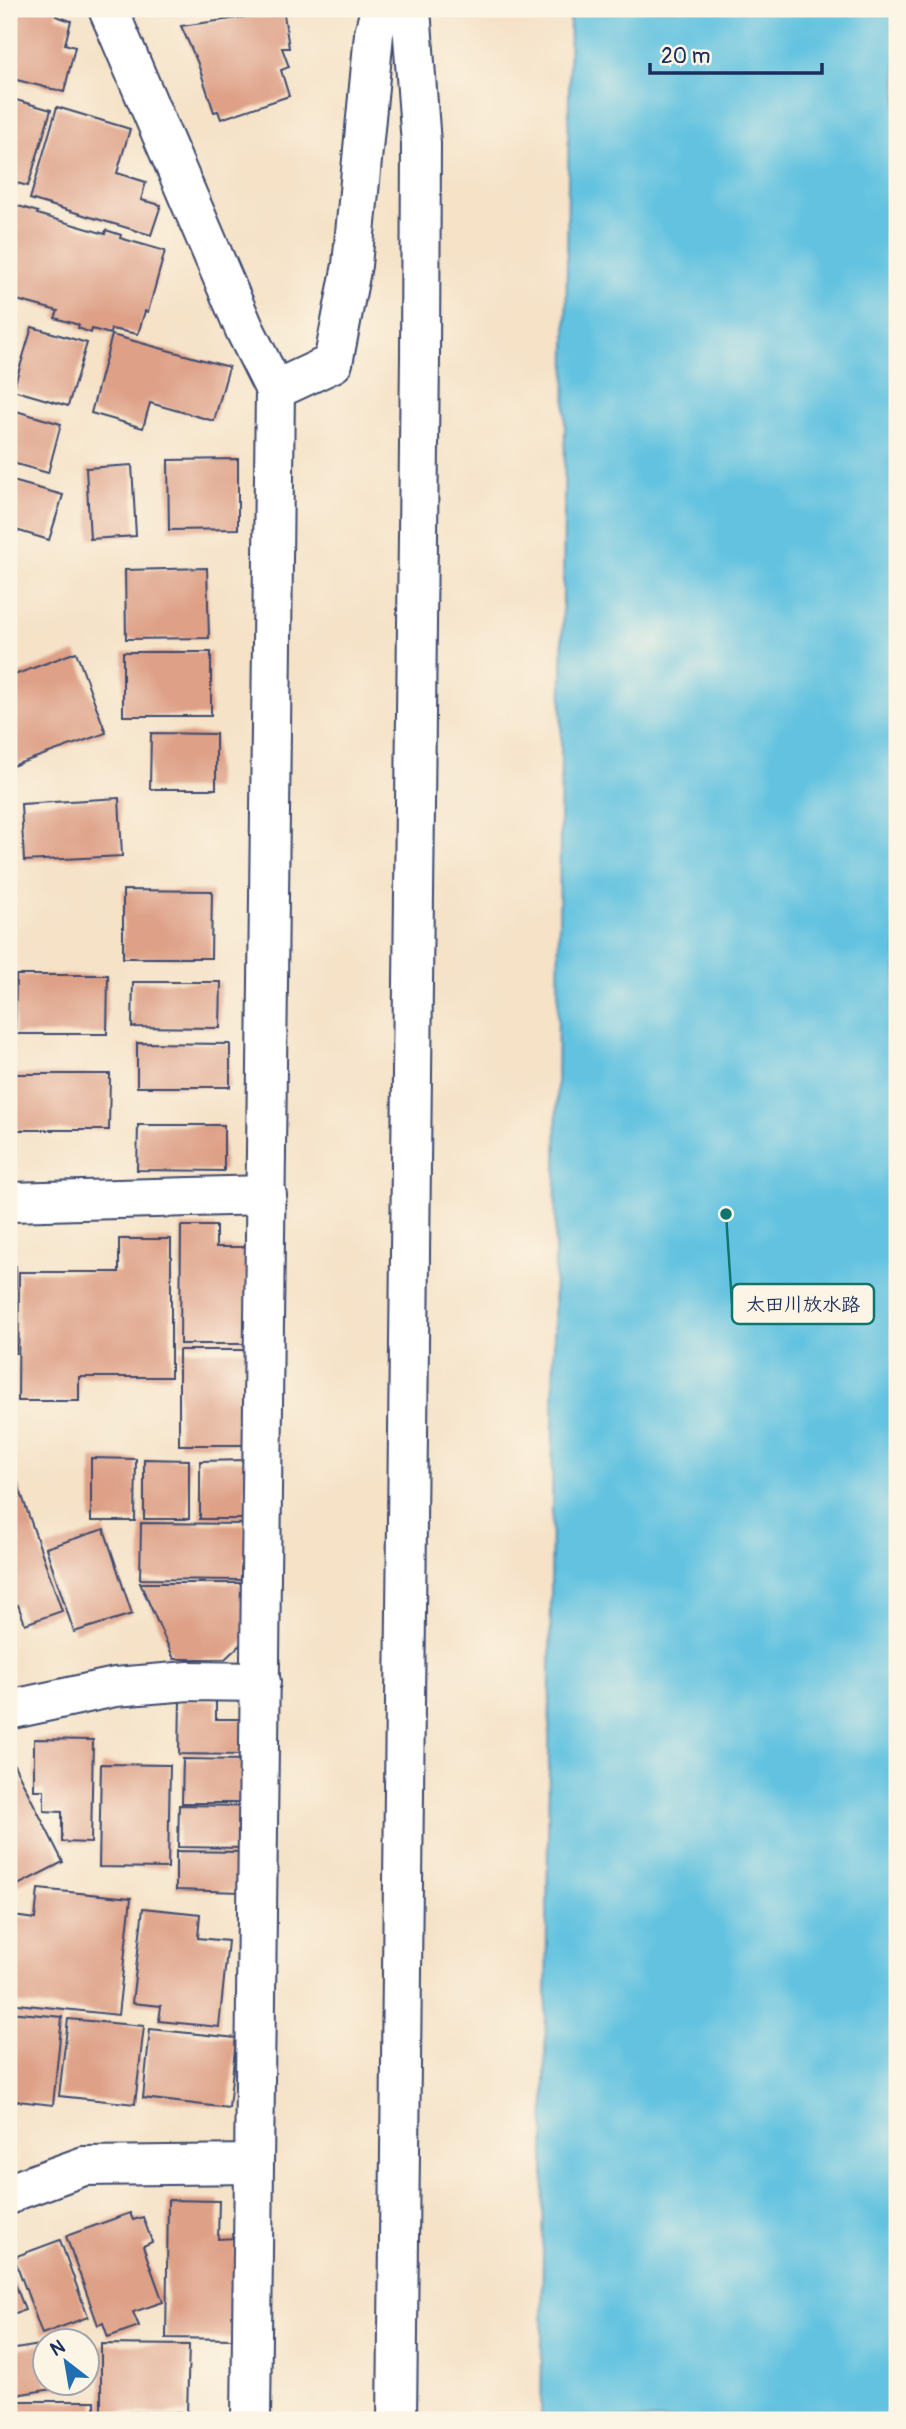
<svg xmlns="http://www.w3.org/2000/svg" width="906" height="2429" font-family="Pangolin,'Klee One',sans-serif">
	<rect width="100%" height="100%" fill="#fcf5e5"/>
	<filter id="ink" filterUnits="userSpaceOnUse"><feTurbulence type="fractalNoise" baseFrequency=".0143" numOctaves="2"/><feDisplacementMap in="SourceGraphic" scale="14" xChannelSelector="R" yChannelSelector="G"/><feConvolveMatrix kernelMatrix="1 2 1 2 8 2 1 2 1" color-interpolation-filters="sRGB"/></filter>
	<filter id="wash" filterUnits="userSpaceOnUse"><feTurbulence type="fractalNoise" baseFrequency=".00686" numOctaves="4" result="noise"/><feDisplacementMap in="SourceGraphic" scale="28" xChannelSelector="R" yChannelSelector="G"/><feGaussianBlur stdDeviation="1.57" result="paint"/><feColorMatrix in="noise" values="0 0 0 0 0 0 0 0 0 0 0 0 0 0 0 0 0 1.4 0 .05"/><feComposite in="paint" operator="in"/></filter>
	<g filter="url(#wash)">
		<rect width="100%" height="100%" fill="#f5e2c7"/>
		<path fill="#62c2e0" stroke="#3e789f" stroke-width="2" d="M570,9H897V2420H541Z"/>
		<g id="blocks">
			<g fill="#dea087">
				<path d="M9,9H58L56,16L71,21L65,44L75,47L64,92L9,78Z"/>
				<path d="M268,14V16L284,14L289,48H282L289,67L281,70L289,96L221,119L218,111L214,112L197,61L181,26Z"/>
				<path d="M9,98L51,110L28,186L9,181Z"/>
				<path d="M57,107L130,129L117,173L146,182L141,200L161,205L151,235L30,199Z"/>
				<path d="M9,203L38,212L37,214L105,234L106,230L121,235L120,238L165,251L148,312L145,311L138,334L111,329L110,334L92,329L91,333L78,328L79,325L55,318L58,311L13,299L12,302L9,301Z"/>
				<path d="M32,327L87,343L68,406L13,390Z"/>
				<path d="M112,335L229,367L214,421L150,403L143,428L91,413Z"/>
				<path d="M9,409L61,424L48,473L9,462Z"/>
				<path d="M238,459V529L169,530L168,460Z"/>
				<path d="M132,465L136,536L90,539L86,468Z"/>
				<path d="M9,480L63,495L49,540L9,528Z"/>
				<path d="M207,568L209,638L126,639L125,570Z"/>
				<path d="M76,652L106,733L9,767V677Z"/>
				<rect x="123" y="652" width="88" height="64"/>
				<path d="M151,733L216,734V789H150Z"/>
				<path d="M119,798L122,856L24,861L21,804Z"/>
				<path d="M123,890L212,891L211,958H123Z"/>
				<path d="M16,975H108L107,1034H15Z"/>
				<path d="M133,982H221L220,1028L132,1027Z"/>
				<path d="M137,1043L230,1044V1087H137Z"/>
				<path d="M13,1074H110L109,1130H12Z"/>
				<path d="M138,1125H224V1171L137,1170Z"/>
				<path d="M181,1226H216V1247H247L246,1344H180Z"/>
				<path d="M119,1239H171V1377H79V1401H18L19,1272H119Z"/>
				<rect x="9" y="1266" width="7" height="87"/>
				<path d="M179,1350H248L247,1445H179Z"/>
				<path d="M91,1458L136,1459L135,1521H91Z"/>
				<path d="M144,1459L189,1460V1519H144Z"/>
				<path d="M246,1460L245,1519H200V1461Z"/>
				<path d="M12,1467L62,1611L25,1624L18,1605L9,1608V1468Z"/>
				<path d="M141,1523L245,1524L244,1580L140,1579Z"/>
				<path d="M104,1529L132,1614L74,1632L46,1548Z"/>
				<path d="M140,1583H244L245,1640L225,1659H174Z"/>
				<path d="M180,1701H216V1719H244V1755L179,1754Z"/>
				<path d="M34,1739L93,1740L91,1843L62,1842V1812L44,1811V1790H34Z"/>
				<path d="M11,1759L63,1862L14,1887L9,1878V1760Z"/>
				<path d="M183,1759L244,1760V1803H182Z"/>
				<path d="M101,1764L170,1765L168,1868L99,1867Z"/>
				<path d="M179,1805L241,1806V1848L178,1847Z"/>
				<path d="M176,1851L243,1852L242,1892L176,1890Z"/>
				<path d="M38,1889L131,1898L118,2015L9,2003V1959L13,1916L35,1919Z"/>
				<path d="M143,1908L200,1914L198,1938L228,1941L219,2027L159,2021L161,2006L132,2003Z"/>
				<path d="M9,2012L62,2017L53,2105L9,2100Z"/>
				<path d="M68,2019L144,2026L135,2104L59,2096Z"/>
				<path d="M150,2029L236,2038L229,2108L143,2098Z"/>
				<path d="M168,2200L219,2201L218,2239L236,2238L234,2339L166,2338Z"/>
				<path d="M130,2213L133,2220L143,2217L152,2242L143,2246L163,2302L133,2312L139,2326L108,2337L103,2323L98,2325L66,2236Z"/>
				<path d="M60,2240L88,2317L42,2334L14,2257Z"/>
				<path d="M9,2267L25,2310L9,2315Z"/>
				<path d="M46,2344V2384H64L65,2387L9,2396V2350Z"/>
				<path d="M101,2344L189,2345L187,2413L101,2412Z"/>
				<rect x="9" y="2401" width="86" height="19"/>
			</g>
		</g>
	</g>
	<g filter="url(#ink)">
		<use href="#blocks" fill-opacity="0" stroke="#3c4a6e" stroke-width="2"/>
		<g fill="none" stroke-linecap="round" stroke-linejoin="round">
			<g stroke="#3c4a6e" stroke-width="42">
				<g id="minor">
					<path d="M108,9L245,330L275,390L251,2420"/>
					<path d="M275,390L333,363L352,265L374,34L380,9"/>
					<path d="M9,1202L267,1195"/>
					<path d="M9,1710L115,1687L189,1681L261,1682"/>
					<path d="M9,2195L15,2191L84,2166L253,2164"/>
				</g>
			</g>
			<g stroke="#3c4a6e" stroke-width="42">
				<path id="tertiary" d="M397,2420L420,356L421,144L411,9"/>
			</g>
			<use href="#minor" stroke="#fff" stroke-width="38"/>
			<use href="#tertiary" stroke="#fff" stroke-width="38"/>
		</g>
	</g>
	<path fill="none" stroke="#0f766e" stroke-width="2.5" d="M726 1214L732 1304"/>
	<circle fill="#0f766e" stroke="#fcf5e5" stroke-width="2.5" cx="726" cy="1214" r="7"/>
	<rect fill="#fcf5e5" stroke="#0f766e" stroke-width="2.5" x="732" y="1284" width="142" height="40" rx="7"/>
	<g font-size="19" text-anchor="middle" font-weight="bold" fill="#1b2f5e">
		<text x="803" y="1311">太田川放水路</text>
	</g>
	<rect width="906" height="2429" fill="none" stroke="#fcf5e5" stroke-width="35"/>
	<g transform="translate(66 2362) rotate(329)"><circle r="33" fill="#fcf5e5" stroke="#a2a6af" stroke-width="2"/>
	<path d="M0-5L12 26L0 18L-12 26Z" fill="#1f6fb2"/>
	<text y="-10" font-size="19" font-weight="bold" text-anchor="middle" fill="#1b2f5e">N</text>
	</g>
	<path d="M650 63v10h172v-10" fill="none" stroke="#1b2f5e" stroke-width="3.5"/>
	<text x="661" y="63" font-size="21" fill="#1b2f5e" stroke="#fcf5e5" stroke-width="5" paint-order="stroke">20 m</text>
</svg>
